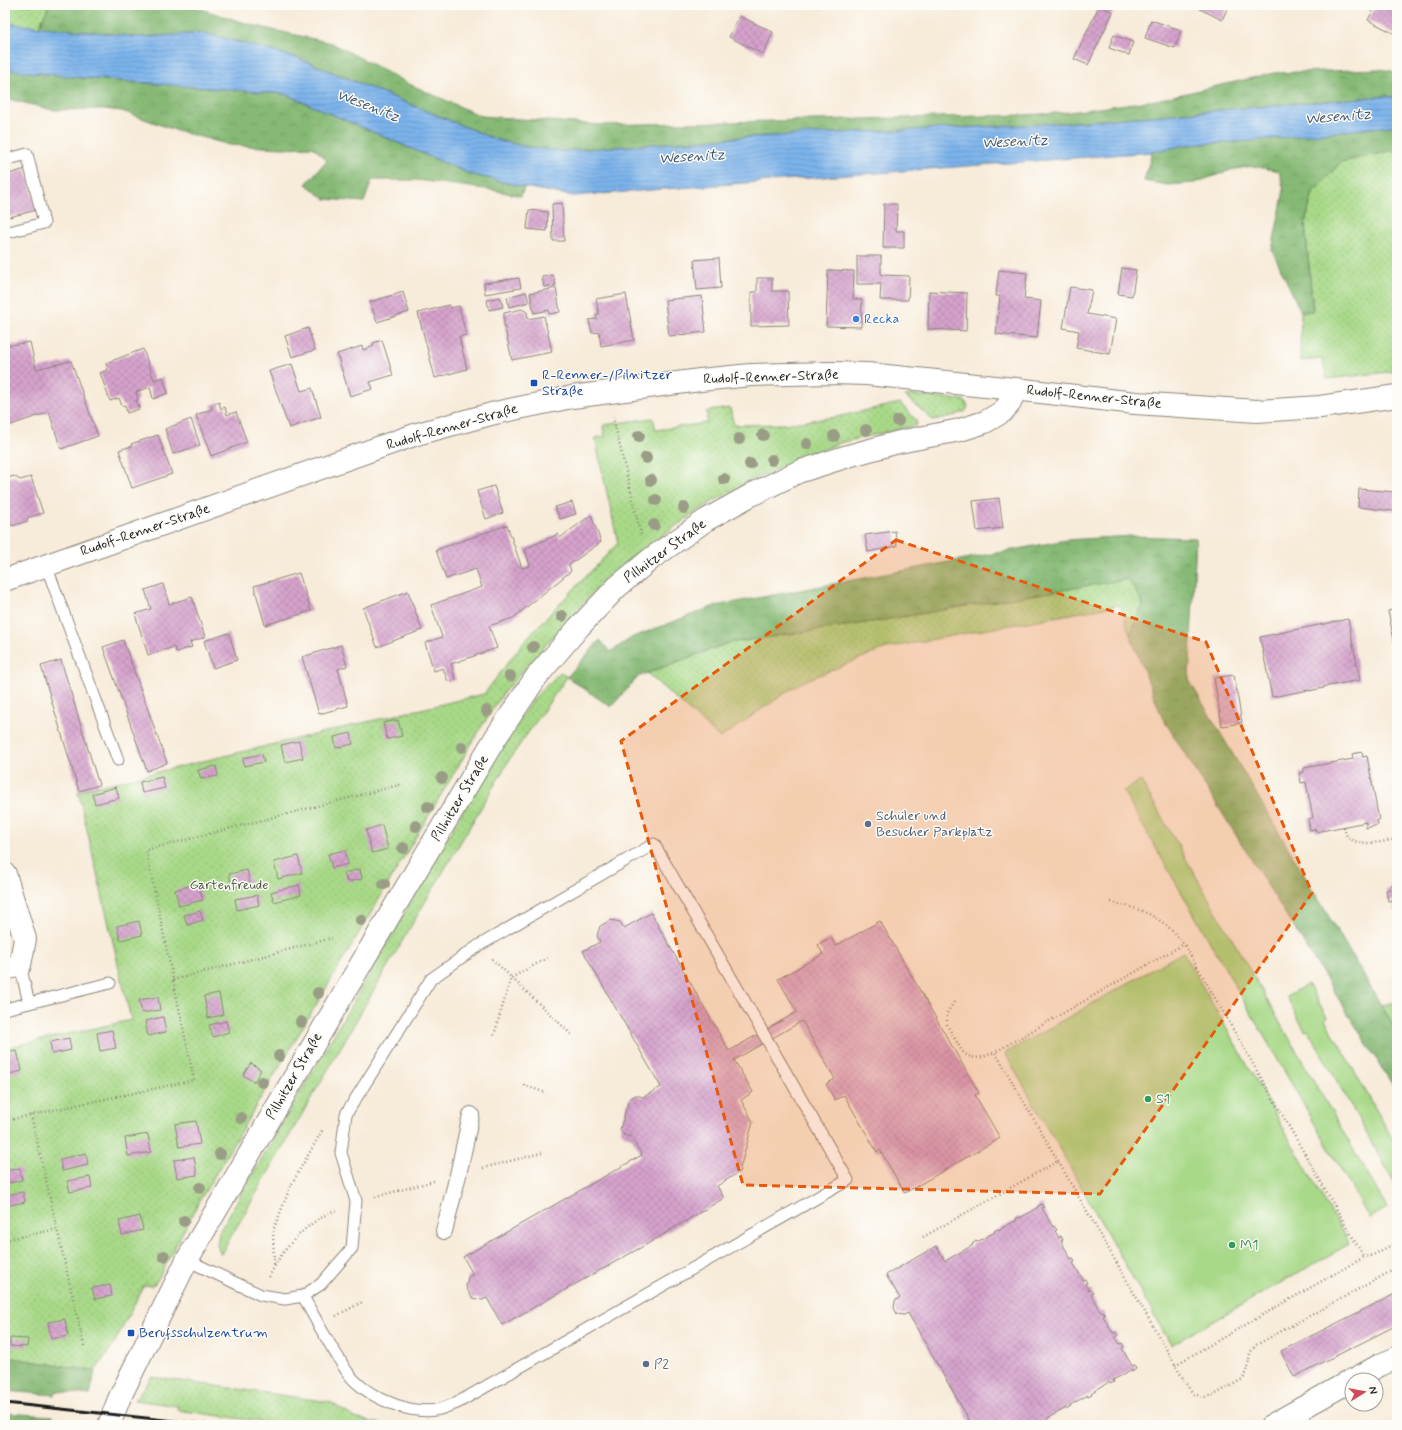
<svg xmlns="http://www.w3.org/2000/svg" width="1402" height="1430" font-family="Mynerve,sans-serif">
	<defs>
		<pattern id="grass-dots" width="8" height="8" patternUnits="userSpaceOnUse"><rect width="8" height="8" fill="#a8d988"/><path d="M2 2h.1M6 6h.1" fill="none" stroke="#90ba75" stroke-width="1.8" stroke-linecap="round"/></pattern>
		<pattern id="forest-crowns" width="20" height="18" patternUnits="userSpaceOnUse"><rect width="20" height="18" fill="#86b974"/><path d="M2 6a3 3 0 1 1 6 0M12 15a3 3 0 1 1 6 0" fill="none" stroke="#739e64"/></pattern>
		<pattern id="water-rules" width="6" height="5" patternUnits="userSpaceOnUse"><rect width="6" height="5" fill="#7cb3eb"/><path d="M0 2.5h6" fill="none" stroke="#6b99c9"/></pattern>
		<pattern id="building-cross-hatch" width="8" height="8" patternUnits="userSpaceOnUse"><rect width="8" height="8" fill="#d5a2cc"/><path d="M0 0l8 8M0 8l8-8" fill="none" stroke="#b68baf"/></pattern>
	</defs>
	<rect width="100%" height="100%" fill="#fdfcf7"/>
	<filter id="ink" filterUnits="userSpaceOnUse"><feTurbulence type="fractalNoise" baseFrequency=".025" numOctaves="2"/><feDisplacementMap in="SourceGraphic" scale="8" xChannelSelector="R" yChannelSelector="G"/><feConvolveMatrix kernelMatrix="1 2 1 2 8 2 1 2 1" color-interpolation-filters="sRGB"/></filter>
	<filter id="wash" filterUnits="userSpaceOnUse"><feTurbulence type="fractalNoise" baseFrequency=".012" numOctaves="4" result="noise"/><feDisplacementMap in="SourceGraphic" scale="16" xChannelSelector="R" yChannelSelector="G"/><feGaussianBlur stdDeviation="0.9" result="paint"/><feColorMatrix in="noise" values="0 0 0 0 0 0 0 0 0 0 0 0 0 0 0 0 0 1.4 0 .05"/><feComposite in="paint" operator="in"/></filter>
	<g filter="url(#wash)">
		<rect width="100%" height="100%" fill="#f7ebd9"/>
		<g fill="url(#grass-dots)" stroke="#627a52">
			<path d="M5,5H49L39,27L5,23Z"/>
			<path d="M1391,151L1397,152V371L1327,379L1322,359L1300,361L1301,312L1313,310L1305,224L1313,192L1341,162Z"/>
			<path d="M909,395L964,400L968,406L966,411L953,416L933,420L905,396Z"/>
			<path d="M900,403L916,420L917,425L839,443L747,482L702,508L644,548L606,578L566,622L504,692L482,726L197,1205L157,1281L152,1286L144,1285L114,1344L95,1371L5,1357V1048L131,1020L78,791L484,694L526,639L618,543L595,438L605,436L603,425L653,418L656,430L707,423V411L730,408L734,425L784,424L836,417Z"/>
			<path d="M1128,578L1143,603L1130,635L1120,605L886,648L800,683L720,738L647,673L728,643L872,622Z"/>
			<path d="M560,672L567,677L511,757L411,926L221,1254L217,1245L219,1232L403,916L498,749L534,698Z"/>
			<path d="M1397,1002V1032L1381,1005Z"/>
			<path d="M152,1377L330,1402L355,1418L384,1425H286L177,1410L178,1406L134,1400Z"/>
		</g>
		<g fill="url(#forest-crowns)" stroke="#516a48">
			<path d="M49,5H99L118,7L151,5H188L255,26L332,43L409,84L481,116L601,125L1025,115L1070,112L1156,100L1274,73L1379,69L1397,72V98L1387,96L1066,123L748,137L562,151L532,148L497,140L298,58L205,33L141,37L39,27Z"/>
			<path d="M5,67L11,70L83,78L285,94L470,174L524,187L521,196L493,190L417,180H372L364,202L325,199L306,184L327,160L313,147L281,148L230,145L175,130L122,111L104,109L53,110L5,98Z"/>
			<path d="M1391,126L1397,127V152L1391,151L1341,162L1313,192L1305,224L1313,311L1301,312L1272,250L1284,190L1279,171L1252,166L1231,170L1194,183L1168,185L1144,181L1152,152L1186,145L1251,141Z"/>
			<path d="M1132,536L1196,538L1189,680L1397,1032V1092L1162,717L1130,635L1143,603L1128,579L872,622L728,643L639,676L611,707L567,677L600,640L610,652L633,637L715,606L1066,540Z"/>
			<path d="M5,1357L95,1371L90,1395L56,1391L55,1395L5,1391Z"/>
			<path d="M5,1413L52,1416L51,1425H5Z"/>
		</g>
		<g fill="#a8d988" stroke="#627a52">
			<path d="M1141,781L1387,1208L1369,1218L1123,791Z"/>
			<path d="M1183,952L1349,1244L1171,1345L1005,1053Z"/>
			<path d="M1308,984L1327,1017L1325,1019L1397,1147V1187L1308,1030L1305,1031L1286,996Z"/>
		</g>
		<path fill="url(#water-rules)" stroke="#4c6884" d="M5,23L141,37L205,33L298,58L497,140L532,148L562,151L748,137L1066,123L1387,96L1397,98V127L1391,126L1251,141L1186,145L1152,152L573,196L524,187L470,174L285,94L83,78L11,70L5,67Z"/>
		<g id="blocks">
			<g fill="url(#building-cross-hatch)">
				<path d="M1202,5H1229L1222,20L1200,9Z"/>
				<path d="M1376,5H1397V35L1368,20Z"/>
				<path d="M1099,6L1113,12L1088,65L1074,59Z"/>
				<path d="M739,16L773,32L763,54L729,37Z"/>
				<path d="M1151,20L1181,30L1175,48L1145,38Z"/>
				<path d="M1114,35L1133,42L1129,55L1109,48Z"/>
				<path d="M26,169L37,210L5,218V175Z"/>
				<path d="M562,203L564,241H553L552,204Z"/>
				<path d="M884,204H897L896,231H904V248H883Z"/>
				<path d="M529,210L548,212L547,231L527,229Z"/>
				<path d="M857,256H881V275L909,276L908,300H880L881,284H857Z"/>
				<path d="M719,258L721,288L697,290L694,260Z"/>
				<path d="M1122,268L1136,270L1132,296L1118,294Z"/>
				<path d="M828,270L854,271L853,299L862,300L861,327L826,326Z"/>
				<path d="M999,270L1027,273L1024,299L1041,301L1037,338L996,334L1000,296H996Z"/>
				<path d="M553,275L556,285L544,287L542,277Z"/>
				<path d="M519,278L521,288L485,294L484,283Z"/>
				<path d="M757,278H772V291H788L789,325L751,326V292H757Z"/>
				<path d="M1070,287L1092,290L1087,314L1116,319L1110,354L1076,348L1079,331L1063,328Z"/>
				<path d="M556,288L560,312L549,314V310L534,313L530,293Z"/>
				<path d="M929,291L967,293L966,331L928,329Z"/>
				<path d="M403,292L409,312L377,322L370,302Z"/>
				<path d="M526,292L529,302L509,307L507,297Z"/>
				<path d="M626,294L634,340L601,346L599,332L592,333L589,320L597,319L596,314H599L596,299Z"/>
				<path d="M702,296L706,332L669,336L665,300Z"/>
				<path d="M500,297L503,307L489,310L487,300Z"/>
				<path d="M449,305L450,308L459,306L466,335L459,337L467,369L435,378L418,313Z"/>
				<path d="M522,309L527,312L528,319L544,316L552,352L512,360L504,324V313Z"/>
				<path d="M308,328L315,350L292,357L285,336Z"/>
				<path d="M382,340L393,375L370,382L373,389L350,396L337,354L362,346L363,350L374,346L373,343Z"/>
				<path d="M30,342L36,369L71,361L98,436L61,449L49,412L5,427V346Z"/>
				<path d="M143,349L154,380L163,377L168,393L153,399L150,387L136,392L138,400L136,401L139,409L127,413L125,405L122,406L119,398L110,401L100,373L108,370L106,363Z"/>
				<path d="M292,364L301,391L312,388L321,417L289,428L269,371Z"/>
				<path d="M219,402L221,409L225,407L227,415L236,412L247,442L211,456L196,415L212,409L211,405Z"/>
				<path d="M191,419L200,445L173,454L165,429Z"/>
				<path d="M1396,433H1397V458H1394Z"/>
				<path d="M158,435L172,474L132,488L119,450L132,446L131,444Z"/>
				<path d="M14,476L20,480L31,477L43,513L27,518L28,521L12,526L11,523L5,526V479Z"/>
				<path d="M494,486L503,513L486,519L477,491Z"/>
				<path d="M1359,489L1396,492L1394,511L1358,507Z"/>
				<path d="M999,498L1003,528L977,531L973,501Z"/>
				<path d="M572,502L576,514L560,519L555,507Z"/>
				<path d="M591,515L601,542L569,565L571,571L513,618L489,626L497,648L451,664L456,680L448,682L443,668L434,671L425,643L442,637L431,605L482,587L476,569L446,579L436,550L507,525L522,568L530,566L525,549L558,534L560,538Z"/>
				<path d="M895,531L897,546L868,552L865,535Z"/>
				<path d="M299,573L311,611L265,625L254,586Z"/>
				<path d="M163,584L169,604L192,597L205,637L190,642L192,647L176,652L174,647L148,655L135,614L151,609L145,590Z"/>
				<path d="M408,591L422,630L377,647L363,608Z"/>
				<path d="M1397,609V650H1396L1388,611Z"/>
				<path d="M1348,619L1360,680L1323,687L1324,688L1309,691V690L1272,697L1260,637Z"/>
				<path d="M229,633L237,660L213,668L204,641Z"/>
				<path d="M123,640L167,763L147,771L103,647Z"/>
				<path d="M341,645L347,666L338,669L348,706L319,714L302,657Z"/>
				<path d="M61,660L99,785L79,791L41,666Z"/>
				<path d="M1234,675L1242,723L1222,726L1214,678Z"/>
				<path d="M398,720L402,736L387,739L383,723Z"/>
				<path d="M351,733L353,744L336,748L334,737Z"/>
				<path d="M299,741L303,758L285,762L281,745Z"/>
				<path d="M1362,752L1363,757L1367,756L1379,820H1377L1378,825L1366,828V822L1316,832L1315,829L1310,830L1308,819L1313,818L1312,813L1306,782L1301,783L1299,773L1304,772V768L1353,759L1352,754Z"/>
				<path d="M262,754L264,762L244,766L243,758Z"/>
				<path d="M216,766L218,776L201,779L198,770Z"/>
				<path d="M162,777L165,788L142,793L140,782Z"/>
				<path d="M116,787L119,798L95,804L92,794Z"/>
				<path d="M382,825L388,849L372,853L366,830Z"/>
				<path d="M345,850L348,864L332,868L328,854Z"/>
				<path d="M298,856L302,873L278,879L274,862Z"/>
				<path d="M360,869L362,879L347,882L344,873Z"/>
				<path d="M247,870L250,884L232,888L229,874Z"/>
				<path d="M198,883L203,900L179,906L175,890Z"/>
				<path d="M1397,884V911L1395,912L1393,900L1388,901L1386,890L1391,889L1390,885Z"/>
				<path d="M299,885L301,895L274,902L271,892Z"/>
				<path d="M257,895L259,905L237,910L235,899Z"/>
				<path d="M200,911L203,920L187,925L184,915Z"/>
				<path d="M651,913L729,1051L797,1012L778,979L823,954L818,945L822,942L831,938L836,946L880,921L979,1093L975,1095L1000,1138L905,1193L880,1150L877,1152L844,1095L835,1100L826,1084L835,1079L802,1021L734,1060L753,1092L741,1100L753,1122L739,1172L717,1186L724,1198L649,1243L502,1325L487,1298L482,1300L472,1298L466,1287L468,1277L473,1274L463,1257L642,1155L631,1137L624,1135L620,1129L629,1099L636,1095L643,1097L661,1087L583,951L600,942L597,936L600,926L611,920L620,922L624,928Z"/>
				<path d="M139,921L142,935L120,940L117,926Z"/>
				<path d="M219,993L223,1015L208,1018L204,996Z"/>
				<path d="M158,997L160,1010L142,1013L139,1000Z"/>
				<path d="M163,1017L166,1032L148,1036L145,1021Z"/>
				<path d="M226,1021L229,1032L213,1037L209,1025Z"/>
				<path d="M112,1030L116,1048L100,1051L97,1033Z"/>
				<path d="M69,1038L71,1050L52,1054L50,1042Z"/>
				<path d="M17,1051L22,1071L5,1075V1053Z"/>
				<path d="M251,1063L261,1070L254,1082L243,1075Z"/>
				<path d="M196,1121L200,1144L179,1147L175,1124Z"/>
				<path d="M148,1134L151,1152L128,1156L125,1138Z"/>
				<path d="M86,1153L88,1165L62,1171L60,1159Z"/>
				<path d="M194,1157L197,1175L177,1178L174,1160Z"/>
				<path d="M20,1168L22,1180L5,1184V1171Z"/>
				<path d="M90,1177L92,1188L70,1192L67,1181Z"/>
				<path d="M23,1192L25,1202L5,1206V1195Z"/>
				<path d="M1042,1204L1044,1207L1042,1208L1053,1227L1054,1226L1057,1230L1055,1231L1059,1238L1061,1236L1063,1240L1061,1241L1071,1259L1073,1258L1075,1262L1073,1263L1083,1280L1085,1279L1087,1283L1085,1284L1089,1291L1091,1290L1093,1293L1091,1295L1101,1312L1103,1311L1105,1315L1103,1316L1113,1333L1115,1332L1118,1336L1115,1337L1120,1344L1122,1343L1124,1347L1122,1348L1132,1366L1134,1365L1136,1369L1132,1372L1131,1370L1113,1380L1114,1382L1110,1384L1109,1382L1091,1393L1092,1394L1088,1396V1395L1070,1405L1071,1406L1066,1409V1408L1048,1418V1419L1045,1421L1044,1420L1037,1424L1038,1425H972L908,1313L904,1315L897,1314L894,1308L895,1301L900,1298L886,1275L936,1246L945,1261L973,1245L972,1244L976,1241L977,1242L995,1232L994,1231L998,1229V1230L1017,1220L1016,1218L1019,1217L1020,1218L1038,1207V1206Z"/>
				<path d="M140,1216L143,1230L122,1235L119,1221Z"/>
				<path d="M110,1285L112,1296L95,1299L92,1288Z"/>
				<path d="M1397,1293V1325L1294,1377L1281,1351Z"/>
				<path d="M65,1319L68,1336L51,1339L48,1322Z"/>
				<path d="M10,1338L28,1339L27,1347L10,1346Z"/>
			</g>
		</g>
	</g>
	<g filter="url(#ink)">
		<use href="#blocks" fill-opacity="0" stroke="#8a847a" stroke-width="1"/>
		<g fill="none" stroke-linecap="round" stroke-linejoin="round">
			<g stroke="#8a847a" stroke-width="13">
				<g id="service">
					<path d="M5,160L27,154L44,223L5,233"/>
					<path d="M46,565L118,760"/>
					<path d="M20,965L29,1003"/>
					<path d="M5,1009L110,983"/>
					<path d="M187,1260L261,1295L285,1299L303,1296L321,1284L352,1248L356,1201L341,1153L346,1114L431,979L478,946L654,844L848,1180L457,1403C452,1405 446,1407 440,1409C414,1416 375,1400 356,1382C348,1375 343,1366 338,1357C325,1337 314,1317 303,1296"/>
				</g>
			</g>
			<g stroke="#8a847a" stroke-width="18">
				<path id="pedestrian" d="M444,1231L458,1175L471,1115"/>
			</g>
			<g stroke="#8a847a" stroke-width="24">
				<g id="minor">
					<path d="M5,580L417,434L495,413L572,397L700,380L751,375L831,373L867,374L1015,389"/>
					<path d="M5,874L25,939L20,965L5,969"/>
					<path d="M1353,1380L1380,1365L1397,1358"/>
					<path d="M1272,1425L1352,1380"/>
				</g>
			</g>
			<g stroke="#8a847a" stroke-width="24">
				<path id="tertiary" d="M109,1425L119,1399L187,1260L398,901L496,737L537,676L579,627L617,587L652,558L706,520L751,495L798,472L848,456L899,442L960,430L985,422L1002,412L1010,403L1015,389L1135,403L1257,411L1320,407L1397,396"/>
			</g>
			<g stroke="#8a847a" stroke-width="2.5" stroke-dasharray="1 3" stroke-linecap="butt">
				<path d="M613,417L641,535"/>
				<path d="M1344,827L1347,837C1360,847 1382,842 1397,839"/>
				<path d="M1111,902C1144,910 1162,916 1184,944L1364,1257"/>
				<path d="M492,959L573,1036"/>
				<path d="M173,980L332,938"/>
				<path d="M954,1002L947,1013V1025L962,1051L968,1056L975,1058L983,1057L995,1052"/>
				<path d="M494,1035L511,978L547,958"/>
				<path d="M524,1085L546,1093"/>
				<path d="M5,1121L31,1115"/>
				<path d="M1058,1161L995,1052L1184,944"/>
				<path d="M483,1168L545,1152"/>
				<path d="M375,1197L434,1181"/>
				<path d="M923,1237L1058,1161L1188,1387L1194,1394L1204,1397L1214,1395L1243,1379L1247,1372L1250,1353L1256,1345L1397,1268"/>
				<path d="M5,1240L57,1229"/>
				<path d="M274,1264L273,1231L291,1185L323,1129"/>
				<path d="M269,1277C282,1248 307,1222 336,1210"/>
				<path d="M336,1316L364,1301"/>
				<path d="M84,1346L31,1115L194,1080L146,850L403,784"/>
				<path d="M1175,1365L1364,1257L1373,1255L1397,1242"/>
			</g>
			<use href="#service" stroke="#fff" stroke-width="11"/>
			<use href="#pedestrian" stroke="#fff" stroke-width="16"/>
			<use href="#minor" stroke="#fff" stroke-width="22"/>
			<use href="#tertiary" stroke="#fff" stroke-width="22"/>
			<path stroke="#1c1c1c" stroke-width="3" d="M5,1403L212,1425"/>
		</g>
		<g fill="#9a9d86">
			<circle cx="898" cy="421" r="6"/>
			<circle cx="866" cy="430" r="6"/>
			<circle cx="763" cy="435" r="6"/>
			<circle cx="639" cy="436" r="6"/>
			<circle cx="834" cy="436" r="6"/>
			<circle cx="739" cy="439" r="6"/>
			<circle cx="807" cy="444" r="6"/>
			<circle cx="646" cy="458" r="6"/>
			<circle cx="772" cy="460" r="6"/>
			<circle cx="750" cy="464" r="6"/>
			<circle cx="724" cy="479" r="6"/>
			<circle cx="651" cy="480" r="6"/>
			<circle cx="656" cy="500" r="6"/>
			<circle cx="684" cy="508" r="6"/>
			<circle cx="654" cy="525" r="6"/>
			<circle cx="562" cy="616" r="6"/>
			<circle cx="533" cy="647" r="6"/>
			<circle cx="510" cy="676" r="6"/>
			<circle cx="487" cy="711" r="6"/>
			<circle cx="462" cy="747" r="6"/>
			<circle cx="442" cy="778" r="6"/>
			<circle cx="428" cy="807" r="6"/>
			<circle cx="416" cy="826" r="6"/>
			<circle cx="403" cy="848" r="6"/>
			<circle cx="384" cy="884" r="6"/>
			<circle cx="361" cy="920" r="6"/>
			<circle cx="318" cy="993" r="6"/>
			<circle cx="301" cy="1022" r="6"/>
			<circle cx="279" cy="1056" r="6"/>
			<circle cx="262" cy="1082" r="6"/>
			<circle cx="241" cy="1118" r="6"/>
			<circle cx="220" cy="1154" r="6"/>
			<circle cx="200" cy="1188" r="6"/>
			<circle cx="184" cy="1221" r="6"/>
			<circle cx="164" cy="1256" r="6"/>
		</g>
	</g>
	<path fill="#e8590c" fill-opacity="0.2" stroke="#e8590c" stroke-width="3" stroke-dasharray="8 5" stroke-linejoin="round" d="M896,540L1206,642L1312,893L1100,1194L743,1185L621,741Z"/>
	<circle fill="#3f7fe0" stroke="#fdfcf7" stroke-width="1.5" cx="856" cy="319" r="4"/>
	<g fill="#1a4fb4" stroke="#fdfcf7" stroke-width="1.5">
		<rect x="530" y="379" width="8" height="8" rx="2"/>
		<rect x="127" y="1329" width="8" height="8" rx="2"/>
	</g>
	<g fill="#5c6f8a" stroke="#fdfcf7" stroke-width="1.5">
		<circle cx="868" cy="824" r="4"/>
		<circle cx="646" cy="1364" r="4"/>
	</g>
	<g fill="#2e9e5b" stroke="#fdfcf7" stroke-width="1.5">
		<circle cx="1148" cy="1099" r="4"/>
		<circle cx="1232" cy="1245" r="4"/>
	</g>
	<g text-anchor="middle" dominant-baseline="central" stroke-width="3" stroke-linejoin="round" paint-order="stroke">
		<g font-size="14" fill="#366cbe" stroke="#fdfcf7" text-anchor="start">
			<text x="864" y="319">Recka</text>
		</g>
		<g font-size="14" fill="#164399" stroke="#fdfcf7" text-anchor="start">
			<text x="542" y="375">R-Renner-/Pilnitzer<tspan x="542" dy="16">Straße</tspan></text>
			<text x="139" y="1333">Berufsschulzentrum</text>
		</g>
		<g font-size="14" fill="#1c1c1c" stroke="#fdfcf7">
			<text transform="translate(771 377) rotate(-2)">Rudolf-Renner-Straße</text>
			<text transform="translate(1094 397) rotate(6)">Rudolf-Renner-Straße</text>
			<text transform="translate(452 427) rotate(-16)">Rudolf-Renner-Straße</text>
			<text transform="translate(145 530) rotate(-19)">Rudolf-Renner-Straße</text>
			<text transform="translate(665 551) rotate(-36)">Pillnitzer Straße</text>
			<text transform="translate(460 798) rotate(-59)">Pillnitzer Straße</text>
			<text transform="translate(294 1076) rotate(-60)">Pillnitzer Straße</text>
		</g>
		<g font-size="14" fill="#4e5e75" stroke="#fdfcf7" text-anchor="start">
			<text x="876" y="816">Schüler und<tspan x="876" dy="16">Besucher Parkplatz</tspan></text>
			<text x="654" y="1364">P2</text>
		</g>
		<g font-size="14" fill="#4d5e42" stroke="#fdfcf7">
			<text x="229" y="885">Gartenfreude</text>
		</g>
		<g font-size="14" fill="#27864d" stroke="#fdfcf7" text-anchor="start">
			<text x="1156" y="1099">S1</text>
			<text x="1240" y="1245">M1</text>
		</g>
		<g font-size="15" font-style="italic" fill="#42586f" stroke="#fdfcf7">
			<text transform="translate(368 106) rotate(21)">Wesenitz</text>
			<text transform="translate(1338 117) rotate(-5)">Wesenitz</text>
			<text transform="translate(1015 142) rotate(-3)">Wesenitz</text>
			<text transform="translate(692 157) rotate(-4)">Wesenitz</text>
		</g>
	</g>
	<rect width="1402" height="1430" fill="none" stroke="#fdfcf7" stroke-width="20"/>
	<g transform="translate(1364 1392) rotate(79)"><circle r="19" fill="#fdfcf7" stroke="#a3a29f"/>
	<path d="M0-3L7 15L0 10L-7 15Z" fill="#d1495b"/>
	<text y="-6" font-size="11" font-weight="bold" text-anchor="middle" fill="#1c1c1c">N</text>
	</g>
</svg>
